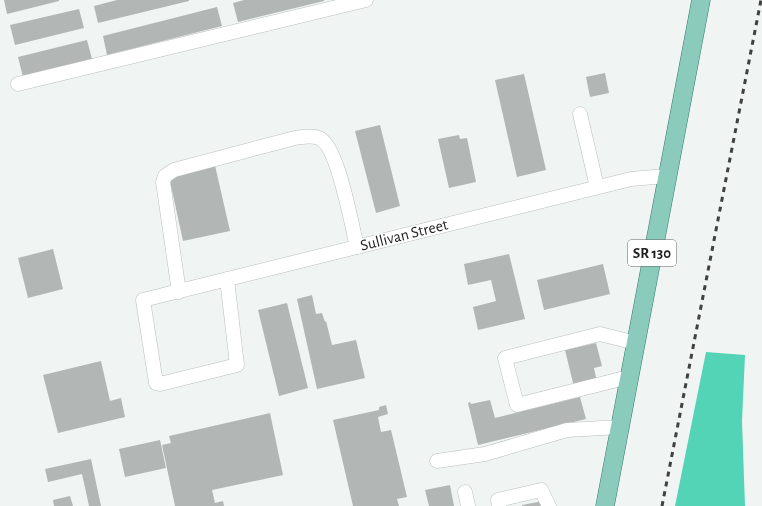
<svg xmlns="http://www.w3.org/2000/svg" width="762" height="506" font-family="'Alegreya Sans',sans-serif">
	<rect width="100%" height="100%" fill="#f0f4f3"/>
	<path fill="#54d4b6" d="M706,352L745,355L742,421L745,506H675Z"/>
	<g fill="#b2b6b5">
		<path d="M4,0H59V1L7,14Z"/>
		<path d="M117,0H189V1L98,23L94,6Z"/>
		<path d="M244,0H324V1L238,22L233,3Z"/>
		<path d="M217,7L222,26L107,55L103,36Z"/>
		<path d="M79,9L84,28L15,45L10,25Z"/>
		<path d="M87,40L92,59L23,77L18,57Z"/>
		<path d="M605,73L609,93L590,97L586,77Z"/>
		<path d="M524,74L546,170L517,177L495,80Z"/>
		<path d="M380,125L400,206L376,213L355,131Z"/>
		<path d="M459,135L460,139L467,138L476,182L449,188L438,139Z"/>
		<path d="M214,161L230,231L183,241L168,172Z"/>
		<path d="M53,249L63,289L28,298L18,258Z"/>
		<path d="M509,254L525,319L478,330L473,307L496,301L491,280L468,285L464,264Z"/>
		<path d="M603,264L610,294L544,310L537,280Z"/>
		<path d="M312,295L316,314L322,313L325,322L326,321L332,345L356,340L365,378L317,389L297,299Z"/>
		<path d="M287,303L308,388L279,396L258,310Z"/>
		<path d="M596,343L602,366L594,368L597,382L574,387L565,350Z"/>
		<path d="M101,361L110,401L121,398L125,417L58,433L43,375Z"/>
		<path d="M580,397L586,419L478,445L468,403L470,402L471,404L490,400L495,418Z"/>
		<path d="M386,405L388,414L378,417L381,432L391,430L407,497L397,499L399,506H353L333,420L379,410V407Z"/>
		<path d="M270,413L283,475L212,490L215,503L223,501L224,506H175L162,445L171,443L169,436Z"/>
		<path d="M160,440L166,468L125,477L119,449Z"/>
		<path d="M91,459L101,506H89L82,474L48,482L45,469Z"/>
		<path d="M450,485L454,506H429L425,490Z"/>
		<path d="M70,496L73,506H54L53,500Z"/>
		<path d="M543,501L544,506H522V505Z"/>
	</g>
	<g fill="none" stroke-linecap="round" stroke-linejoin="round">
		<g stroke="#babebd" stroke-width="15">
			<g id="minor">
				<path d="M18,84L366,0"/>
				<path d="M580,114L597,187"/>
				<path d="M227,279L237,365L160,384L156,383L143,300L631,179L666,176"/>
				<path d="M179,292L163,182L165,176L174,170L295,138C303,137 311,135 319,138C338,145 352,227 357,247"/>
				<path d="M629,377L517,405L505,358L600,334L636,343"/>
				<path d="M437,461L485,454L567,430L620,427"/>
				<path d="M465,492L468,506"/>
				<path d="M499,506L498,500L541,490L549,506"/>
			</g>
		</g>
		<g stroke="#337968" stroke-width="19">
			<path id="major" d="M605,506L701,0"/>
		</g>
		<use href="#minor" stroke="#fff" stroke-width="14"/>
		<use href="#major" stroke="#8bcbbc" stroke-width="18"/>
		<path stroke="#404241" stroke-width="3" stroke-dasharray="5 5" stroke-linecap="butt" d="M662,506L761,0"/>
	</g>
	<g text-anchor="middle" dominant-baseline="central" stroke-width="3" stroke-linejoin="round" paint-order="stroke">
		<rect fill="#fff" stroke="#626262" stroke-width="1" x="628" y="240" width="48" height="26" rx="3"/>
		<g font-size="15" font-weight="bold" fill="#1e1f1f">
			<text x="652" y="253">SR 130</text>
		</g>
		<g font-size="16" fill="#1e1f1f" stroke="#fff">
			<text transform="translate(404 235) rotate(-14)">Sullivan Street</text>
		</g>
	</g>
</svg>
